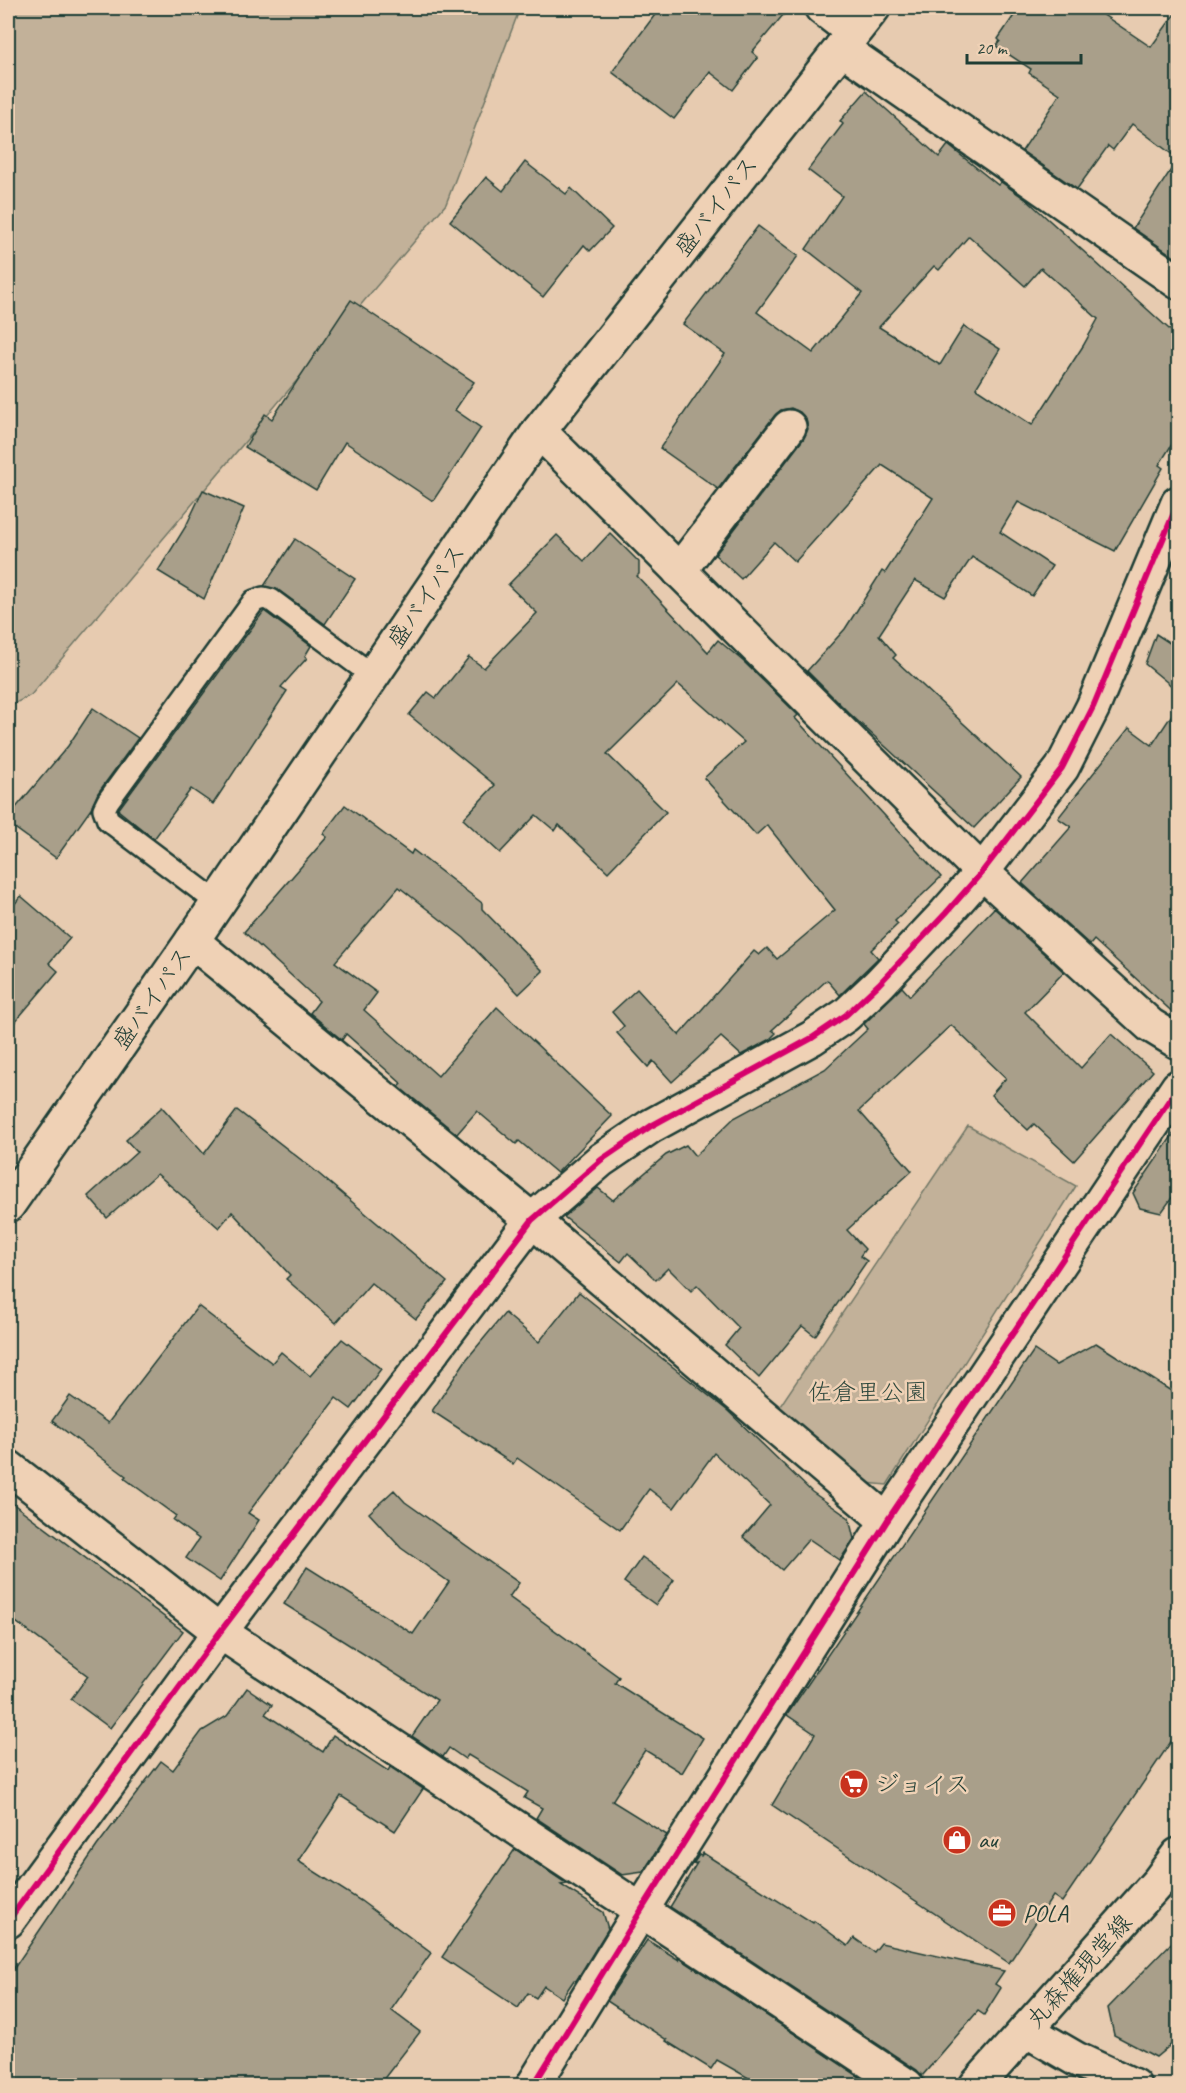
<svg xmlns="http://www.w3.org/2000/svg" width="1186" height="2093" font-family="Caveat,'Klee One',sans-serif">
	<rect width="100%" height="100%" fill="#e7cbb0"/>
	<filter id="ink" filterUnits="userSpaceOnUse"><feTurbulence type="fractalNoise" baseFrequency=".0167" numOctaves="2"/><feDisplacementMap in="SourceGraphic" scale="12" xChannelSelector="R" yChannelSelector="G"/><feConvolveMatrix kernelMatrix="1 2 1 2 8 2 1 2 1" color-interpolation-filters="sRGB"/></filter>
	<g filter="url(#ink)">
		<g fill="#c2b199" stroke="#707766" stroke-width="1.5">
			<path d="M8,8H520L446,204L31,695L8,707Z"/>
			<path d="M968,1126L1076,1186L887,1485L866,1483L778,1409Z"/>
		</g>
		<g fill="#a99f8a" stroke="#1f3d34" stroke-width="1.5" fill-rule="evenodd">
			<path d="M660,8H789L752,52L758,57L733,90L710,72L674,119L612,72Z"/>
			<path d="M1019,8H1093L1151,47L1179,8V260L1133,228L1178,159L1132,124L1113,150L1108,146L1077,189L1022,151L1060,94L1029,73L1031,69L996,46L1000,41L998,39Z"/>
			<path d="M866,91L939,157L948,145L998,185L1001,182L1028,201L1179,338V433L1159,465L1163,468L1115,551L1018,502L1000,532L1052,566L1032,596L972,557L945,597L915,580L879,635L896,655L893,658L1021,777L974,828L849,713L807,671L845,629L882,571L885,573L933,498L882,465L795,562L774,542L741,579L715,555L804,438L808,429L806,419L800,412L791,408L781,410L775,415L718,489L660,448L725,354L683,324L758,226L798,256L757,312L813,353L862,293L806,249L842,196L808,170L843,124L840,121ZM969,236L1025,286L1041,268L1098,319L1083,346L1032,425L976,388L1000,349L964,326L940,365L879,327L934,266L939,270Z"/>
			<path d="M525,162L566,194L571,188L612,228L590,251L584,245L543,297L450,221L486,177L503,191Z"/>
			<path d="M351,300L474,382L455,410L481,428L433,501L345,442L316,490L245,447L265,414L272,419Z"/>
			<path d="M203,490L244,508L204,599L158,571L186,526Z"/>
			<path d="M610,533L639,562V574L637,576L708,652L718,640L744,662L798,715L795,718L941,877L895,921L898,924L871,950L878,958L840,995L827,980L772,1030L776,1033L769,1040L741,1055L721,1037L672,1082L653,1061L648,1067L617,1033L624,1026L612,1012L637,989L679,1035L754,951L759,955L767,948L777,959L835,910L767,825L756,835L704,778L744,742L678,684L607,754L666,812L608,872L559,825L555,831L536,815L500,853L463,819L495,785L409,715L428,692L436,698L469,657L484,668L537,613L508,585L557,535L584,561Z"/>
			<path d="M295,539L355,579L325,624L278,590L264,586Z"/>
			<path d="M264,611L311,646L305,656L307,658L281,687L287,691L213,804L191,789L154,839L118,810Z"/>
			<path d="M1156,634L1179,649V692L1145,664Z"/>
			<path d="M1179,704V1018L1094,940L1090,945L1022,883L1071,827L1058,818L1129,728L1152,745Z"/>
			<path d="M93,708L138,738L98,793L91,809L56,858L8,823V817L68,746Z"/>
			<path d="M345,805L411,854L413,850L482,903V909L543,971L519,994L464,938L399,887L335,962L377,993L364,1010L438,1076L497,1007L612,1116L557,1173L519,1141L516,1144L477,1111L457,1134L399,1087L402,1084L346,1034L342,1040L310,1013L319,1001L244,932L327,837L323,834Z"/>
			<path d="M21,896L70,938L49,963L58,971L8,1030V912Z"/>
			<path d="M994,908L1064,972L1025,1012L1081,1068L1111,1034L1153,1071L1074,1161L1034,1124L1028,1130L991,1095L1006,1078L951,1025L859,1111L912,1171L847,1230L865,1249L860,1256L867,1261L815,1336L802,1326L759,1378L725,1345L739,1328L697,1285L691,1291L668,1268L656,1280L628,1253L621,1262L564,1217L598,1188L613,1200L666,1155L686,1145L695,1156L734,1118L825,1069L868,1029L864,1024L902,987L910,996Z"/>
			<path d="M162,1107L204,1154L237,1110L313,1169L447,1282L416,1319L371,1283L336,1323L286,1279L290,1275L232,1212L219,1228L157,1174L107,1218L88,1196L137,1152L126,1140Z"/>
			<path d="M1179,1126V1188L1161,1213L1140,1208L1133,1193Z"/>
			<path d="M579,1292L728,1411L812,1492L849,1518L854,1539L840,1560L809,1539L782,1570L743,1537L770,1505L714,1453L674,1508L649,1489L620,1530L517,1458L513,1464L432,1411L466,1360L505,1313L539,1342Z"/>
			<path d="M198,1306L272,1363L281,1352L310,1376L342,1339L381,1369L351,1409L336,1398L248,1513L259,1520L220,1581L186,1558L199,1539L173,1520L176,1516L124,1478L126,1476L52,1421L70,1396L108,1423Z"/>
			<path d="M1096,1343L1179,1396V1730L1062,1902L1053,1896L1009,1963L772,1805L815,1734L787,1715L1034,1350L1056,1365Z"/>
			<path d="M394,1490L405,1502L519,1583L509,1597L619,1677L615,1683L703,1738L682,1773L645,1750L612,1801L667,1835L643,1872L622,1875L536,1818L542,1808L524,1798L528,1792L468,1755L465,1759L449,1748L443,1757L412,1736L437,1700L284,1604L307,1567L413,1634L449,1582L401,1548L369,1513Z"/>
			<path d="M8,1500L183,1631L110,1728L71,1699L88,1676L8,1616Z"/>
			<path d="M642,1557L674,1580L656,1605L624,1582Z"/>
			<path d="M247,1688L272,1705L265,1714L323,1752L333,1735L388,1771L390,1767L423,1789L395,1831L341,1796L298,1861L361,1901L431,1953L391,2010L420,2032L379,2085H8V1977L97,1846L161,1761L173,1770L202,1731L227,1716Z"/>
			<path d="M515,1849L567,1884L561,1885L603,1912L608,1929L576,1981L574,1980L562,1998L544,1986L536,1998L528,1993L518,2008L442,1957Z"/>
			<path d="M703,1853L813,1923L814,1921L848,1946L854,1938L874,1952L881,1943L1004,1971L995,1984L1001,1988L984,2015L978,2011L922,2076L917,2070L670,1907L697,1863L693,1864L699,1855L701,1856Z"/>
			<path d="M1179,1935V2038L1156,2057L1114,2035L1108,2008Z"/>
			<path d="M647,1940L679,1960L678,1957L872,2085H761L717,2060L711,2069L666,2041L667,2040L607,2001Z"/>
		</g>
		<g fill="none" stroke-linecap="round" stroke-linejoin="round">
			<g stroke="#1f3d34" stroke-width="26">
				<path id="lane" d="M218,903L108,820L104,809L108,801L254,601L263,598L271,600L372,675"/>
			</g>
			<g stroke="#1f3d34" stroke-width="38">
				<g id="street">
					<path d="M822,8L853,32"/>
					<path d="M841,48L1178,282"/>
					<path d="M539,431L982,872L1150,1025L1178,1042"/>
					<path d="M679,571L789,427"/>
					<path d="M192,941L532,1220L887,1521"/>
					<path d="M8,1467L220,1632L907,2086"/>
					<path d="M8,1921L220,1632L532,1220L601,1160L651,1126L812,1038L846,1015L879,984L946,913L982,872L1062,768L1093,707L1178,503"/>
					<path d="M533,2086L642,1909L887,1521L1178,1087"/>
				</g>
			</g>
			<g stroke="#1f3d34" stroke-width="38">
				<g id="secondary">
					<path d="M1026,2030L1076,2059L1134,2086"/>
					<path d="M976,2086L1159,1881L1178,1855"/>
				</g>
			</g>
			<g stroke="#1f3d34" stroke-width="38">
				<path id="highway" d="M8,1205L192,941L539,431L873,8"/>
			</g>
			<use href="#lane" stroke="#efd1b5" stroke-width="21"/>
			<use href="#street" stroke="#efd1b5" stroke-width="33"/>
			<use href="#secondary" stroke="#efd1b5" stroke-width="33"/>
			<use href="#highway" stroke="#efd1b5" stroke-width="33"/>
			<g stroke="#efd1b5" stroke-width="10">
				<g id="cycleway">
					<path d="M8,1921L220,1632L532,1220L601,1160L651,1126L812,1038L846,1015L879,984L946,913L982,872L1062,768L1093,707L1178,503"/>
					<path d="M533,2086L642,1909L887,1521L1178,1087"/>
				</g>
			</g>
			<use href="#cycleway" stroke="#d6006c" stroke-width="6"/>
		</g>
	</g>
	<defs>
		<g id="supermarket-disc" transform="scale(1.5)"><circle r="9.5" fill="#c8321e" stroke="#efd1b5"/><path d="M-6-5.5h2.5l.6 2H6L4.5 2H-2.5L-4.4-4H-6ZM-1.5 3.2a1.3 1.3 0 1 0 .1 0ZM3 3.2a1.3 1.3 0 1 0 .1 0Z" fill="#fff"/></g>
		<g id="shop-disc" transform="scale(1.5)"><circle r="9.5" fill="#c8321e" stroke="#efd1b5"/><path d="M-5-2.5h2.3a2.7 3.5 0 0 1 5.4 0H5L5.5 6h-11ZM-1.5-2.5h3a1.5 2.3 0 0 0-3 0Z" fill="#fff"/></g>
		<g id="office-disc" transform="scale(1.5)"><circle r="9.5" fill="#c8321e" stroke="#efd1b5"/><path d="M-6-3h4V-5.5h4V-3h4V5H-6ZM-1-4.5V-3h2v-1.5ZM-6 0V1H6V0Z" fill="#fff"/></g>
	</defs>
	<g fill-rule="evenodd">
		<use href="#supermarket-disc" x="854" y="1784"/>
		<use href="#shop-disc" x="957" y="1840"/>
		<use href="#office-disc" x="1002" y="1913"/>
	</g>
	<g text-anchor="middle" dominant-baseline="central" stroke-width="5" stroke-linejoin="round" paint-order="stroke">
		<g font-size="24" fill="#1f3d34" stroke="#efd1b5">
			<text transform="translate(716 206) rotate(-52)">盛バイパス</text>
			<text transform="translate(426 596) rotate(-56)">盛バイパス</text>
			<text transform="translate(152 998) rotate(-55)">盛バイパス</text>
			<text transform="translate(1079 1971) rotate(-48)">丸森権現堂線</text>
		</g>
		<g font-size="24" fill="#2f493e" stroke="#efd1b5">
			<text x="868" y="1392">佐倉里公園</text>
		</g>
		<g font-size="24" fill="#1f3d34" stroke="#efd1b5" text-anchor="start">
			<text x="875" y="1784">ジョイス</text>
			<text x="978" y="1840">au</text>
			<text x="1023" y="1913">POLA</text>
		</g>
	</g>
	<rect width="1186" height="2093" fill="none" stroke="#efd1b5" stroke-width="30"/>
	<rect x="15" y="15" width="1156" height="2063" fill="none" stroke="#1f3d34" stroke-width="2" filter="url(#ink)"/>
	<path d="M967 54v9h114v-9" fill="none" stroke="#1f3d34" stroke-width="3"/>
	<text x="976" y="54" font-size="18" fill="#1f3d34" stroke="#efd1b5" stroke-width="4.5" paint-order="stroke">20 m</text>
</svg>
